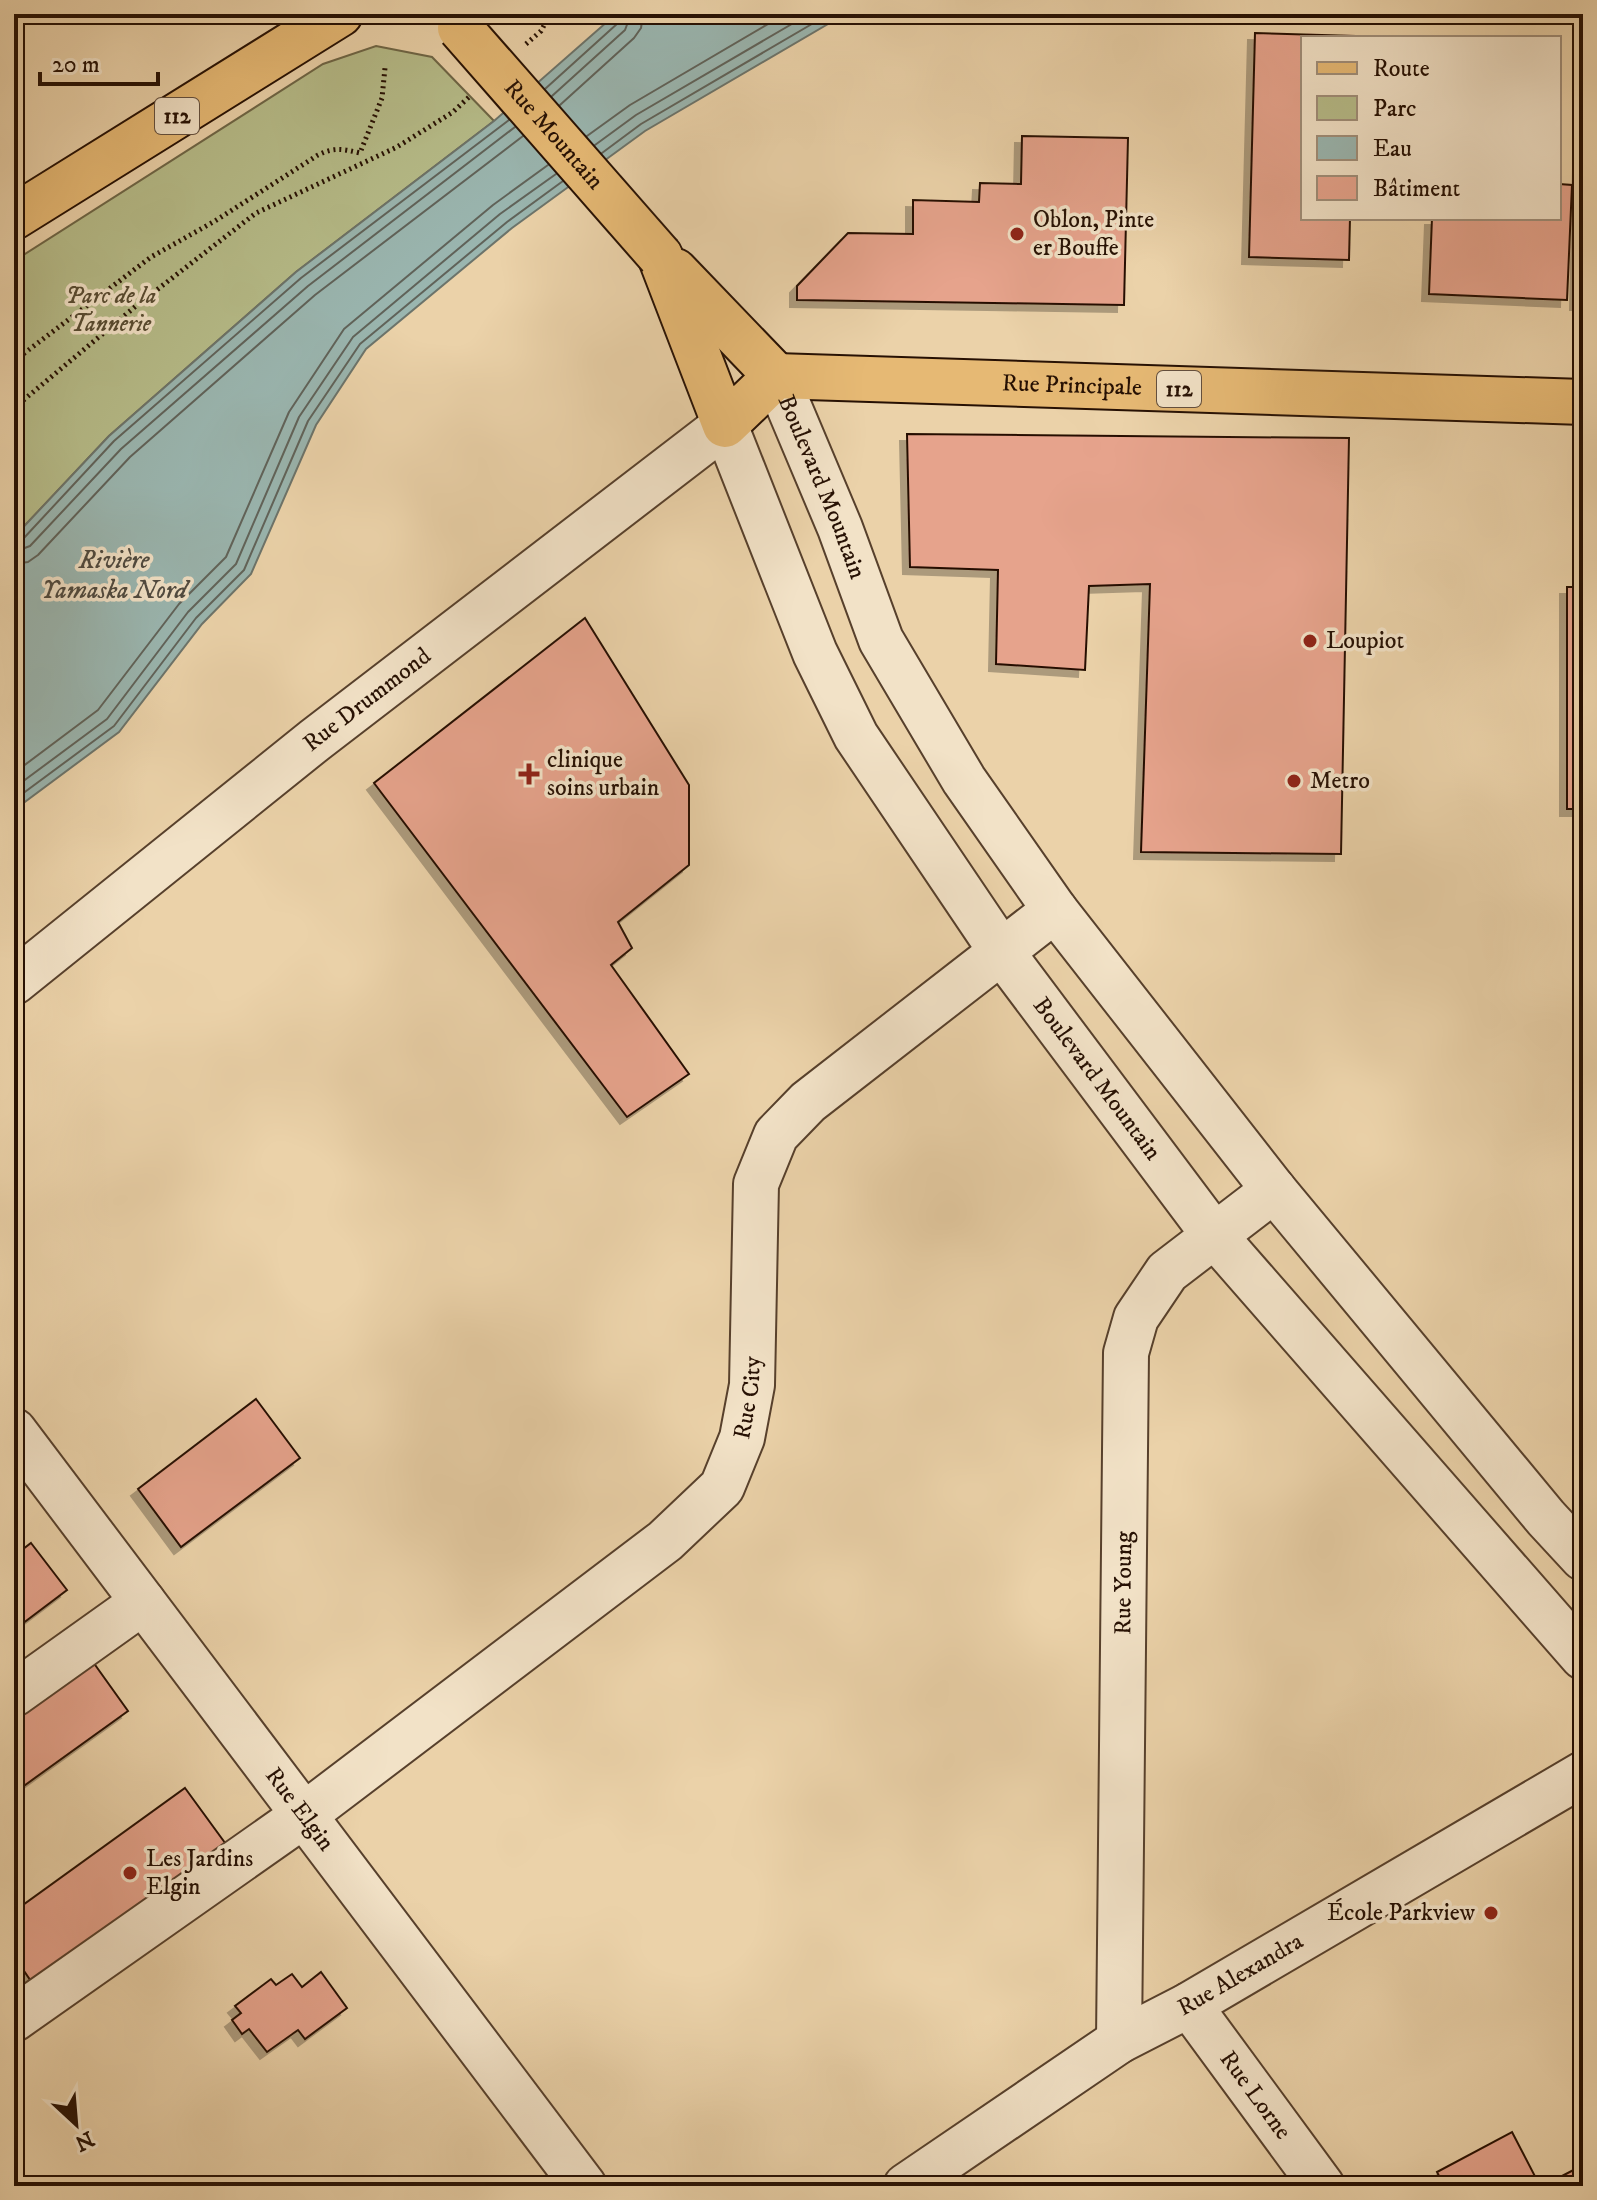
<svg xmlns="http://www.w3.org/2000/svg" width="1597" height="2200" font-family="'IM FELL DW Pica',serif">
	<defs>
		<filter id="shadow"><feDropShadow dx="-7" dy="7" stdDeviation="0" flood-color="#0004"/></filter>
	</defs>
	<rect width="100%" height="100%" fill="#ebd2a9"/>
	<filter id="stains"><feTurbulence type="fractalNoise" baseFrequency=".0025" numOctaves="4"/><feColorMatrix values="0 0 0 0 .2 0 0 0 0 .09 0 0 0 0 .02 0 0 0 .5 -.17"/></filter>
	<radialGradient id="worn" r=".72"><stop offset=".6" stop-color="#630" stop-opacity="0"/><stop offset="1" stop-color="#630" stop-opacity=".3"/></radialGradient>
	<path fill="#b6bc89" stroke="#6e6646" stroke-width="2" d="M376,46L432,57L494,121L296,272L109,436L14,537V261L323,64Z"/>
	<path fill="#9ab6b0" stroke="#6c746b" stroke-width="2" d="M616,14H845L645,131L512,228L366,349L316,425L251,574L202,624L119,732L14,810V537L109,436L296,272L494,121Z"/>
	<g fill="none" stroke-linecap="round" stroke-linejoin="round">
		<g stroke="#60635a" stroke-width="2">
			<path d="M545,89L618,23L621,14"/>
			<path d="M552,96L625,30L631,14"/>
			<path d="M560,105L634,38L641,28L643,14"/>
			<path d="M587,136L630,105L785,14"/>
			<path d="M595,145L636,115L809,14"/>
			<path d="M602,153L641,124L829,14"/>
			<path d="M14,542L23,539L114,441L301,278L509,120"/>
			<path d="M14,552L30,546L121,449L308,286L515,127"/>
			<path d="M14,564L28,562L38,555L130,457L315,295L523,136"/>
			<path d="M14,773L98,710L179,604L226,557L289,412L344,329L493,205L548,165"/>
			<path d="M14,788L107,719L188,612L236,564L299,417L353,337L500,214L556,174"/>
			<path d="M14,800L114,726L196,618L244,570L308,421L360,344L507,222L563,181"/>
		</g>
	</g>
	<g fill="#e6a38c" stroke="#261003" stroke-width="2" filter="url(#shadow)">
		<path d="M1255,33L1355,36V38H1303V218H1350L1349,260L1249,257Z"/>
		<path d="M1581,114H1583V303H1577Z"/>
		<path d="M1022,136L1128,138L1124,305L797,300V286L848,233L913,234V200L979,202L980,183L1021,184Z"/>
		<path d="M1559,184L1572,185L1567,300L1429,294L1432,218H1559Z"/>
		<path d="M907,434L1349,438L1341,854L1141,852L1150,584L1089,586L1085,670L996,664L998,570L910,567Z"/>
		<rect x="1567" y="587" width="16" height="222"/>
		<path d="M585,618L689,785V865L618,922L632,948L611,965L689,1074L627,1117L374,783Z"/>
		<path d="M256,1399L300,1458L181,1547L138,1489Z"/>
		<path d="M31,1543L67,1590L14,1630V1556Z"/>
		<path d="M88,1655L128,1711L14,1793V1708Z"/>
		<path d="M185,1788L228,1847L35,1987L24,1971L14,1979V1899L20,1907Z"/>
		<path d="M321,1972L347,2008L305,2039L298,2030L267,2052L249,2029L242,2034L232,2020L241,2013L235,2006L271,1979L276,1985L292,1974L302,1987Z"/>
		<path d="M1512,2132L1540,2186H1444L1437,2172Z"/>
		<path d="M1583,2165V2186H1543Z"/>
	</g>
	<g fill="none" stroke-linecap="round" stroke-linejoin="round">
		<g stroke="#57402c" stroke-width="48">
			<g id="minor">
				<path id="s1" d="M776,376L840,528L881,640L964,780L1055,910L1274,1190L1546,1518L1583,1558"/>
				<path id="s2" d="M14,982L315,740L725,425L815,653L856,736L1001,951L1214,1235L1583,1657"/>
				<path id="s3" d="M14,1431L584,2186"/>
				<path d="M14,1694L143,1602"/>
				<path id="s4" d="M1189,2005L1322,2186"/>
				<path id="s5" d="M14,2019L304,1815L665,1541L722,1487L742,1438L752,1385L756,1184L776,1135L808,1102L1055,910"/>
				<path id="s6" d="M1119,2041L1126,1353L1136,1318L1167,1272L1274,1190"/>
				<path id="s7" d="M906,2186L1119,2041L1189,2005L1583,1774"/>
			</g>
		</g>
		<g stroke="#261003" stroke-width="48">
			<g id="major">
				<path d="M14,217L340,14"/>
				<path id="s8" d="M660,256L725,425L776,376L1583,402"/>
				<path d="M675,271L776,376"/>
			</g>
		</g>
		<g stroke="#261003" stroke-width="5" stroke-dasharray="2 4" stroke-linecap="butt">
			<path d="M526,44L541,31L550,14"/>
			<path d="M14,361L151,257L215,221L318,155C334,147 343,149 360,153L382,98L385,68"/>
			<path d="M14,408L136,306L256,213L397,147L453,112L469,97"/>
		</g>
		<use href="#minor" stroke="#f2e2c7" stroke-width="44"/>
		<use href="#major" stroke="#e6b974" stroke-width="44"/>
		<g stroke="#261003" stroke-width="48" stroke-linecap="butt">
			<g id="major-bridge">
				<path id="s9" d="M460,28L660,256"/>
			</g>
		</g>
		<use href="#major-bridge" stroke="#e6b974" stroke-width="44"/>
	</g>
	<g fill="#8f2418" stroke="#f2e2c7" stroke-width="3">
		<circle cx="1017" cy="234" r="8"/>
		<circle cx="1310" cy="641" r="8"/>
		<path d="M525 762h8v8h8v8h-8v8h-8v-8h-8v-8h8z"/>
		<circle cx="1294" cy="781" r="8"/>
		<circle cx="130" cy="1873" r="8"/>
		<circle cx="1491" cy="1913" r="8"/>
	</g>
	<g text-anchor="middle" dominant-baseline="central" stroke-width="7" stroke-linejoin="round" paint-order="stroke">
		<g fill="#f2e2c7" stroke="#634f3e" stroke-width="2">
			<rect x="155" y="98" width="44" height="36" rx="6"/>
			<rect x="1157" y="371" width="44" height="36" rx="6"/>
		</g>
		<g font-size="22" font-weight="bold" fill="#261003">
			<text x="177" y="116">112</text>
			<text x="1179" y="389">112</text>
		</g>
		<g font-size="24" fill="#261003" stroke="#f2e2c7">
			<text stroke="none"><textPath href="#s9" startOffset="142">Rue Mountain</textPath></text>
			<text stroke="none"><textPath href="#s8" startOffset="548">Rue Principale</textPath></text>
			<text stroke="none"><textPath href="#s1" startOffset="120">Boulevard Mountain</textPath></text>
			<text stroke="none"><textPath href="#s2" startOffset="452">Rue Drummond</textPath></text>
			<text stroke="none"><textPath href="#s2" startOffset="1660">Boulevard Mountain</textPath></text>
			<text stroke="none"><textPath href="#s5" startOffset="980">Rue City</textPath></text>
			<text stroke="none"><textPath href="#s6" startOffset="458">Rue Young</textPath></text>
			<text stroke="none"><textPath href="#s3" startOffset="474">Rue Elgin</textPath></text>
			<text stroke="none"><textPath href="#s7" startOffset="396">Rue Alexandra</textPath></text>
			<text stroke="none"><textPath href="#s4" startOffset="112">Rue Lorne</textPath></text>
		</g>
		<g font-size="24" fill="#261003" stroke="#f2e2c7" text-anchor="start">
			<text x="1033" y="220">Oblon, Pinte<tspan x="1033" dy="28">er Bouffe</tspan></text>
			<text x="1326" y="641">Loupiot</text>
			<text x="547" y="760">clinique<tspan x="547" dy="28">soins urbain</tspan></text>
			<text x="1310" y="781">Metro</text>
			<text x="146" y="1859">Les Jardins<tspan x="146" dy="28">Elgin</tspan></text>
			<text x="1475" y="1913" text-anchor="end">École Parkview</text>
		</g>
		<g font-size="24" font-style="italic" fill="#584c32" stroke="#f2e2c7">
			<text x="111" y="296">Parc de la<tspan x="111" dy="28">Tannerie</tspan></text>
		</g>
		<g font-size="26" font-style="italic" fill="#4f4a40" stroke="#f2e2c7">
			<text x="114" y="560">Rivière<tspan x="114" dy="30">Yamaska Nord</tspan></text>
		</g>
	</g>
	<rect width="1597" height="2200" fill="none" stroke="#ebd2a9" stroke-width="48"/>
	<rect x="16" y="16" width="1565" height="2168" fill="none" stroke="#261003" stroke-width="4"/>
	<rect x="24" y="24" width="1549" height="2152" fill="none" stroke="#261003" stroke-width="2"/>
	<rect x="1301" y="36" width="260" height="184" fill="#f2e2c7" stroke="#a08e79" stroke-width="2"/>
	<rect x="1317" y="62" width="40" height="12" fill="#e6b974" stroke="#a08e79" stroke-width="2"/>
	<text x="1373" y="76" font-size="24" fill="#261003">Route</text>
	<rect x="1317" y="96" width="40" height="24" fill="#b6bc89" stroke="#a08e79" stroke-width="2"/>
	<text x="1373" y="116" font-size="24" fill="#261003">Parc</text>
	<rect x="1317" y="136" width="40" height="24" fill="#9ab6b0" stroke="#a08e79" stroke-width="2"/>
	<text x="1373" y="156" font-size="24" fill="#261003">Eau</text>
	<rect x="1317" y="176" width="40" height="24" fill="#e6a38c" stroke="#a08e79" stroke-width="2"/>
	<text x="1373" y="196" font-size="24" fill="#261003">Bâtiment</text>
	<g transform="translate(76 2124) rotate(154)" stroke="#f2e2c7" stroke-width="6" paint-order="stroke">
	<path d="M0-6L14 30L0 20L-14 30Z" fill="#261003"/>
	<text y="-12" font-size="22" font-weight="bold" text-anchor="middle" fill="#261003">N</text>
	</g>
	<path d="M40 72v12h118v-12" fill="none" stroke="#261003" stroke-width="4"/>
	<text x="52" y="72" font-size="24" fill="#261003" stroke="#f2e2c7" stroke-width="6" paint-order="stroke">20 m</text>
	<rect width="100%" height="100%" filter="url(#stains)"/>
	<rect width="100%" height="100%" fill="url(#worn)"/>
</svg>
